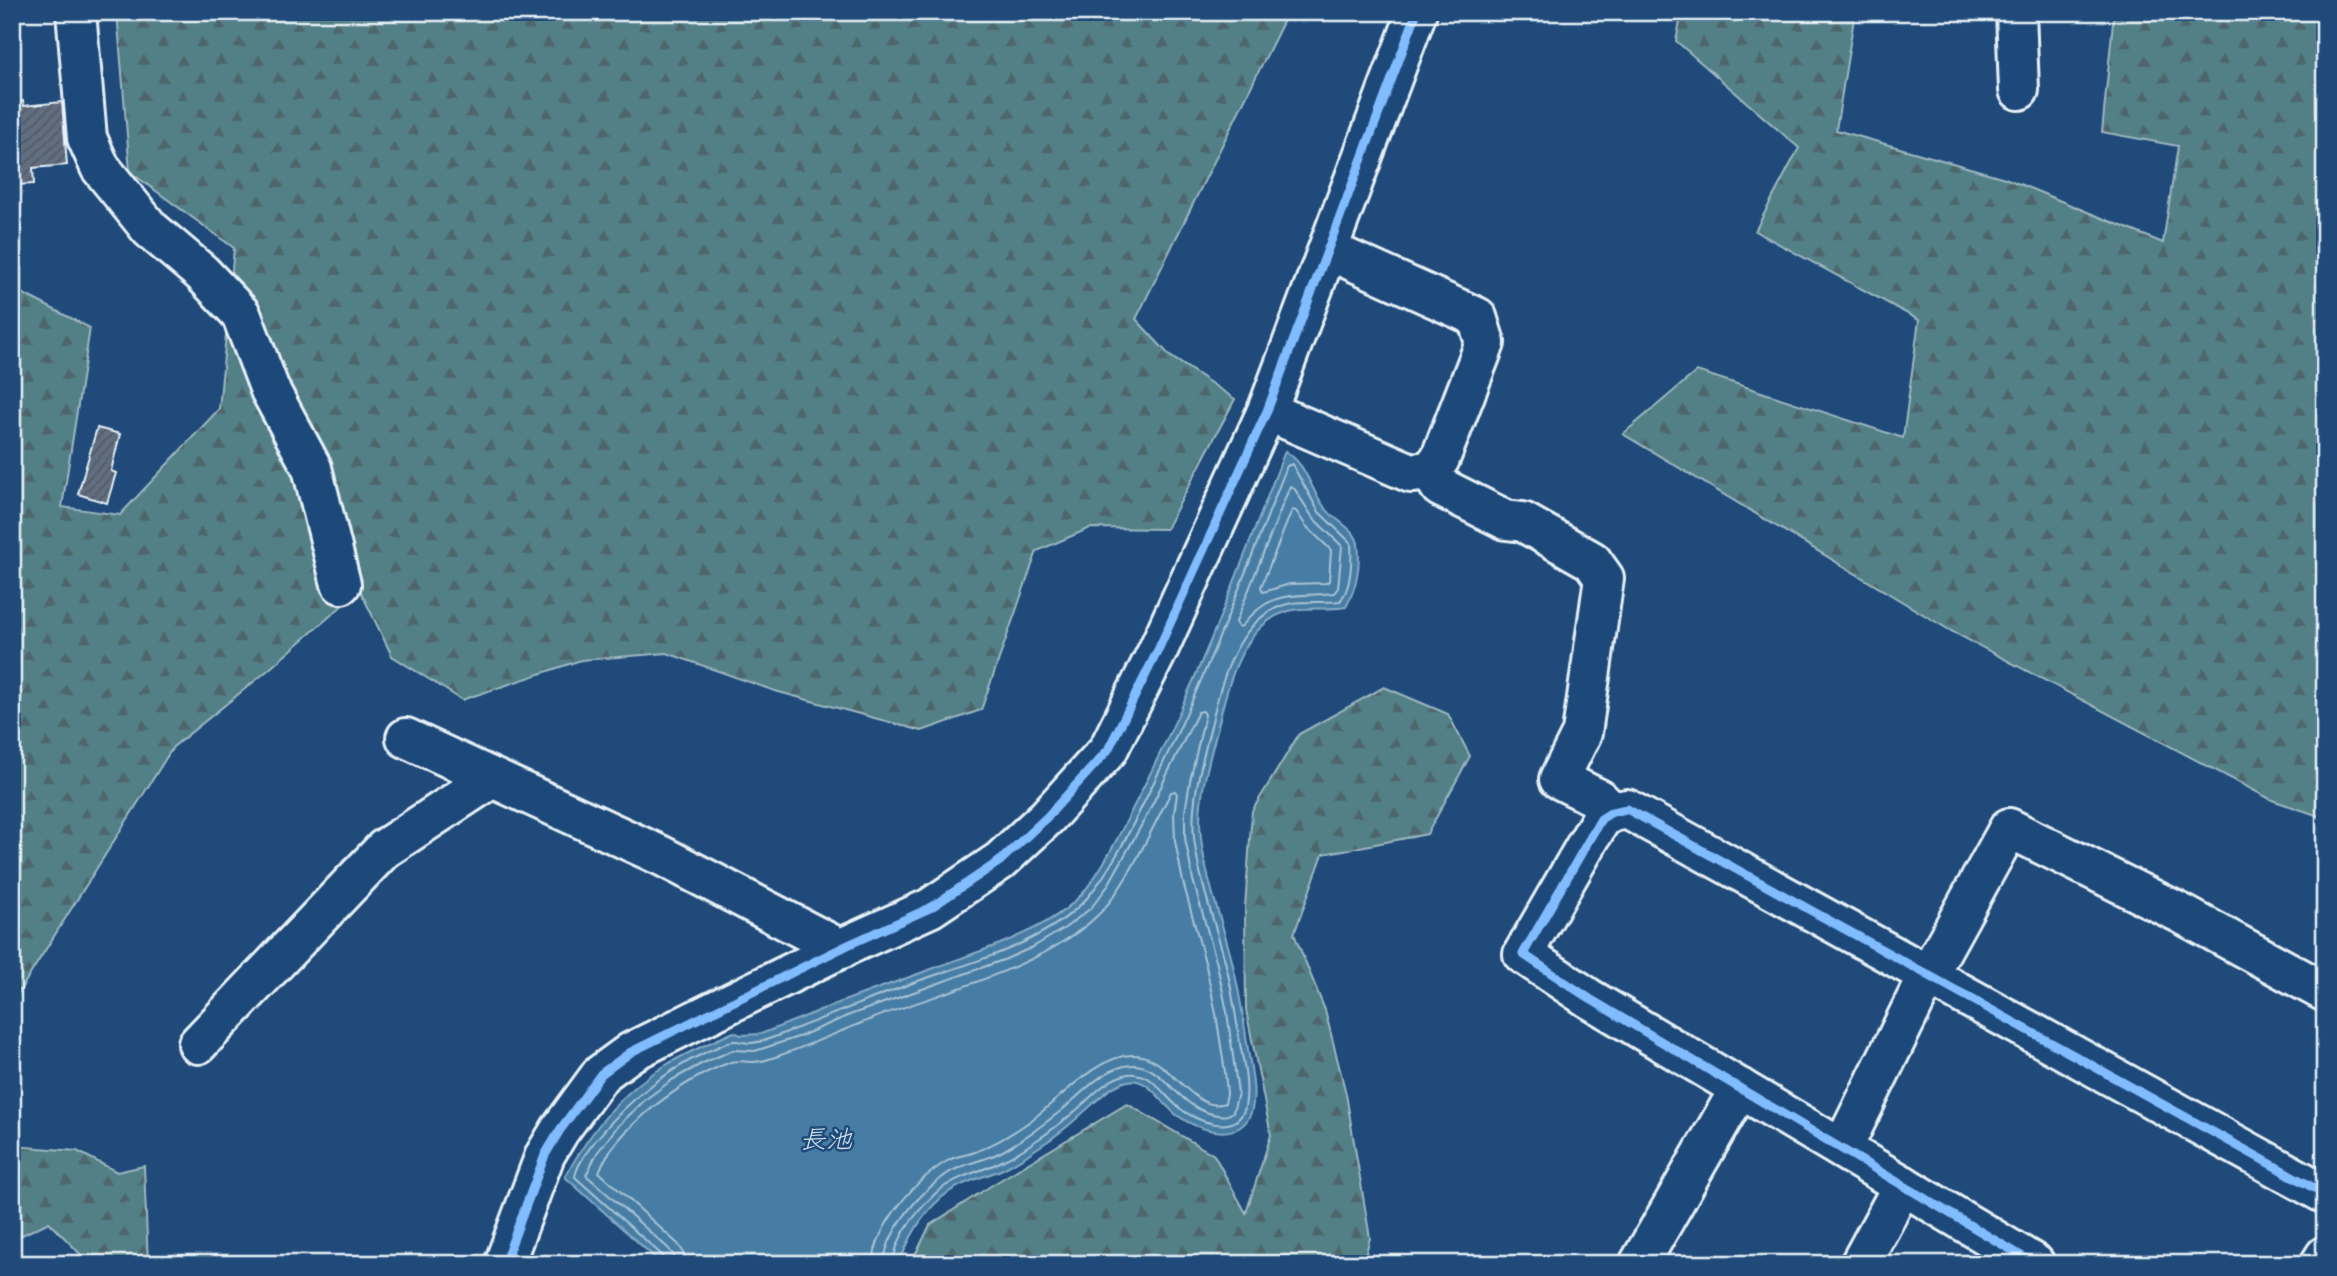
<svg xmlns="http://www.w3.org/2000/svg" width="2337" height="1276" font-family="Mynerve,'Klee One',sans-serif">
	<defs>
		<pattern id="forest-firs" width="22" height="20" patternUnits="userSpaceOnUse" patternTransform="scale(1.75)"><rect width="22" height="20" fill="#527f87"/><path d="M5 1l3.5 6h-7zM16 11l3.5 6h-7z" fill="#4d666c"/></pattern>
		<pattern id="building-hatch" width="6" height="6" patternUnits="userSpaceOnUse" patternTransform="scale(1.75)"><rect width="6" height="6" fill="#606e80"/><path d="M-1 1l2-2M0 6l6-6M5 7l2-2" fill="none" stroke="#525962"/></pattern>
	</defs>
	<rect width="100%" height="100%" fill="#1f4a7a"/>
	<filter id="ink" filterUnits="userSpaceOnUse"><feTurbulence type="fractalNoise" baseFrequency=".0143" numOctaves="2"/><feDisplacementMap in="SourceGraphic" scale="14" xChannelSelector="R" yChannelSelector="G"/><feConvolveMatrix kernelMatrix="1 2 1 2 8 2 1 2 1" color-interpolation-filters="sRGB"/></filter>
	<g filter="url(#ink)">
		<g fill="url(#forest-firs)" stroke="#9db8c0" stroke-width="2">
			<path d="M117,12H1288L1136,319L1170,356L1235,399L1166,529L1090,528L1037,551L981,710L922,731L775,691L667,653L581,660L462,700L392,656L360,590L267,671L173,747L12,1003V288L90,328L62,507L120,515L219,409L234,248L130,172Z"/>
			<path d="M1682,12H1855L1836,130L2005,178L2163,243L2178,146L2102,132L2114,12H2325V818L2272,800L1951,631L1623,434L1697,371L1903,438L1919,320L1755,231L1799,148L1676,41Z"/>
			<path d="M1384,687L1448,714L1470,756L1427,834L1323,854L1294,934L1325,1010L1346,1094L1370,1238L1363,1264H911L930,1225L997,1182L1127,1104L1214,1155L1246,1213L1271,1135L1246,1010L1245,907L1252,811L1299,734Z"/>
			<path d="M12,1146L77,1151L117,1172L144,1166L148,1264H90L49,1222L12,1240Z"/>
		</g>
		<path fill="#477da4" stroke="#87abc6" stroke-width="2" d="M1285,451C1308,465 1309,488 1325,508C1334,520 1356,529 1358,544C1361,565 1356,589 1346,607C1328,610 1310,607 1293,610C1246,619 1229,679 1220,718C1211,756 1196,799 1201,838C1206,881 1222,920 1232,961C1239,990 1244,1020 1248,1050C1251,1069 1257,1094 1251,1113C1239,1144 1198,1130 1178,1116C1163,1106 1149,1076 1128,1081C1110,1085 1098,1100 1085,1111C1071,1124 1055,1137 1039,1147C1028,1155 1015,1163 1003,1169C980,1179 961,1181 941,1198C920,1217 909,1238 899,1264H662L565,1177C589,1133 621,1091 666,1065C688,1052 711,1042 734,1032L741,1035L761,1034L841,1002L1000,944C1028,932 1060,918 1081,895C1105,868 1128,817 1145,784C1200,675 1241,565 1285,451Z"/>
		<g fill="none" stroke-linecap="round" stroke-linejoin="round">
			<g stroke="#a8c3d6" stroke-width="2">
				<path d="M1290,486L1294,488L1313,518L1342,546L1338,588L1334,593C1292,598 1272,588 1242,626L1238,627L1236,622Z"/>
				<path d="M1292,510L1296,511L1306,526L1331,550L1329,581L1326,583L1290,584L1263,592L1261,587Z"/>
				<path d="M666,1264L663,1256L575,1177C577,1164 588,1150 596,1140C633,1094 674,1064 729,1042C736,1039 743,1043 750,1043C761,1043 772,1038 782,1034C827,1017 872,998 918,981C955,968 995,957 1030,939C1050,929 1072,915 1087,898C1114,867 1134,822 1152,786C1204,682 1245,574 1287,466L1292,464L1319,512L1351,543C1352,561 1352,587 1340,601C1324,603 1308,601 1292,603C1243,612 1224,671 1214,713C1205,753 1190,797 1194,838C1199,880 1214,920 1225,961C1232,988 1236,1016 1240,1044C1244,1064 1249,1087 1245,1107C1237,1138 1195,1121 1178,1107C1167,1098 1160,1086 1148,1078C1141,1075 1135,1073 1128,1074C1108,1078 1094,1094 1080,1107C1066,1119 1050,1132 1034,1142C1024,1149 1013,1156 1002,1161C979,1173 957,1175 936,1193C917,1211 895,1237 893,1264"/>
				<path d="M675,1264L674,1256L669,1249L586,1175L597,1153L617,1127L646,1099L672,1080L701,1064L733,1050L755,1051L801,1036L847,1016L1006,959L1033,947L1065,928L1091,908L1107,887L1146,817L1198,712L1203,711L1205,715L1190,781L1185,812V838L1193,880L1217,964L1227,1012L1238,1093L1233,1112C1228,1116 1225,1116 1218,1115C1178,1110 1164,1064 1133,1065C1104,1066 1083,1093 1062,1110C1043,1125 1023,1140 1001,1152C986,1160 970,1162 956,1169C948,1172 940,1179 934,1184C913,1201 885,1236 884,1264"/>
				<path d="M685,1264L684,1253L678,1244L599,1172C616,1127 686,1078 731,1062C738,1060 745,1062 752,1062C761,1062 770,1059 778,1056C813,1044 847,1028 882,1015C950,990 1045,966 1098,915C1125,889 1153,827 1171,792L1175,791L1177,794L1174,814L1175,841L1183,882L1206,966L1216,1014L1225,1072L1227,1094L1225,1103C1191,1115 1170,1052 1131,1055C1094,1057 1057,1103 1026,1124C1010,1135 993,1145 975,1152C967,1155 957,1156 949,1160C917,1178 875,1225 873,1264"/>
			</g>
		</g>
		<g fill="url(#building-hatch)" stroke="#e8f1f8" stroke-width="2">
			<path d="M23,101L24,106L62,102L67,165L33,168L34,184L15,185L12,159V102Z"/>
			<path d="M97,428L120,434L111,471L116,473L107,503L78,494Z"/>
		</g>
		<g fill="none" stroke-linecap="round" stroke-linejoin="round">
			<g stroke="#e8f1f8" stroke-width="44">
				<g id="street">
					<path d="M76,12L87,138L100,167L150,229L202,273L241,314L270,390L312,468L341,584"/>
					<path d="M2016,12L2019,90"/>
					<path d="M1267,411L1411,473L1430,471L1440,459L1485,343L1477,317L1328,250"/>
					<path d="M1430,471L1440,487L1506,520L1523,522L1592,561L1604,578L1582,733L1559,779L1599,799L1612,812"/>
					<path d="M406,738L662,856L841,949"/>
					<path d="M198,1044L384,849L492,778"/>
					<path d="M1842,1149L1928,975L2009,828L2182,914L2325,992"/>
					<path d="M504,1264L545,1155L560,1130L601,1074L631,1052L848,945L930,908L1000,861L1047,817L1108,750L1158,650L1267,411L1417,12"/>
					<path d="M1639,1264L1740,1088"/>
					<path d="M1860,1264L1903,1185"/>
					<path d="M2035,1264L1590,999L1523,954L1601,819L1612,812L1627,809L2325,1194"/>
					<path d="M2320,1264L2325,1256"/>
				</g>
			</g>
			<use href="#street" stroke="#1f4a7a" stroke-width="38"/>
			<g stroke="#1f4a7a" stroke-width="13">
				<g id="cycleway">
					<path d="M504,1264L545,1155L560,1130L601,1074L631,1052L848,945L930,908L1000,861L1047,817L1108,750L1158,650L1267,411L1417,12"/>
					<path d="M2035,1264L1590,999L1523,954L1601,819L1612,812L1627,809L2325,1194"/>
				</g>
			</g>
			<use href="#cycleway" stroke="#80bcff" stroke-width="9"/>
		</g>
	</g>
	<g text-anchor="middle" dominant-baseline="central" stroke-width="5" stroke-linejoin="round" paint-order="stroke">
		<g font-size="26" font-style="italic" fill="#d0e0eb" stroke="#1f4a7a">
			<text x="826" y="1141">長池</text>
		</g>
	</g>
	<rect width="2337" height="1276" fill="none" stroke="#1f4a7a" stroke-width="42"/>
	<rect x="21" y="21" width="2295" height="1234" fill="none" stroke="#e8f1f8" stroke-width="2.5" filter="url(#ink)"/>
</svg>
